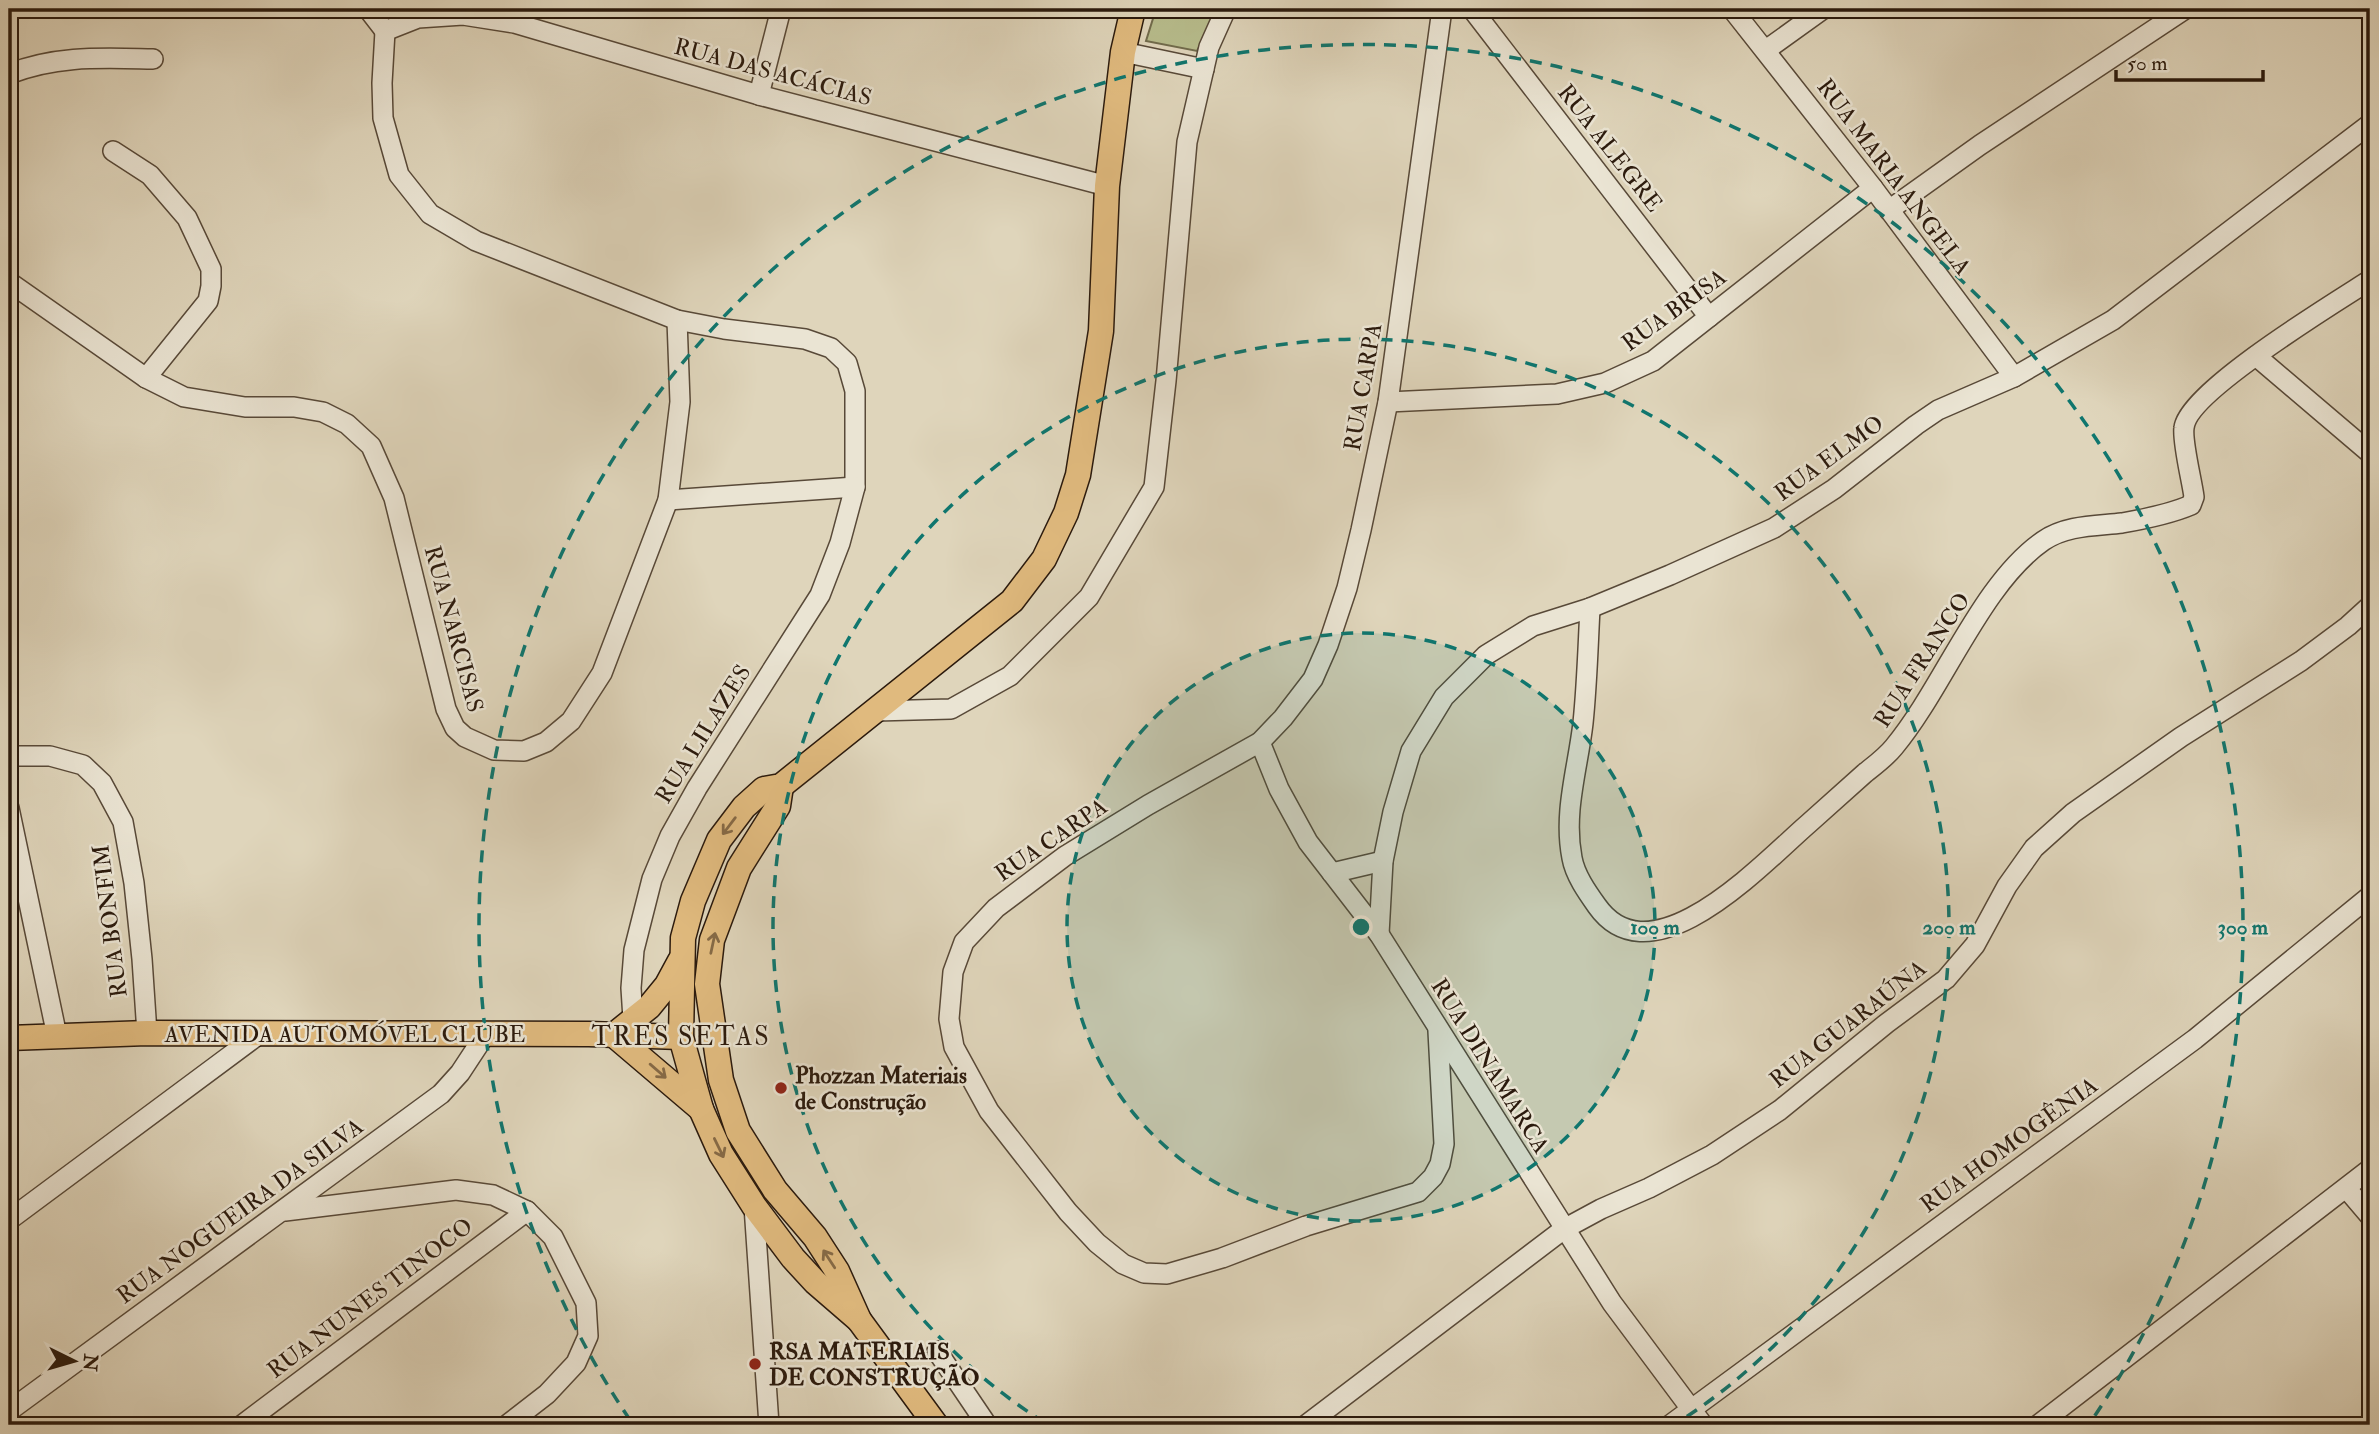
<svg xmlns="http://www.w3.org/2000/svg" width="2379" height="1434" font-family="'IM FELL Double Pica',serif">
	<rect width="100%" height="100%" fill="#dfd5bb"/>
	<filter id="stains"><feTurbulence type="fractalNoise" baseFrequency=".00286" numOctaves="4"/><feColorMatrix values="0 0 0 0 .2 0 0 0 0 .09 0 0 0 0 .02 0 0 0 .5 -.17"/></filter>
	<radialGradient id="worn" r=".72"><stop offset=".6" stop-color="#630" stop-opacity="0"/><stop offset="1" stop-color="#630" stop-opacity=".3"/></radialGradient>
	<path fill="#b7bc8c" stroke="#716b4c" stroke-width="2" d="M1156,9H1220L1197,51L1146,41Z"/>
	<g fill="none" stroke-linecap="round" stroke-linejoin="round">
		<g stroke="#584938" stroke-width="22">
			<g id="minor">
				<path d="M368,9L385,31"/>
				<path d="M1472,9L1709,317"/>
				<path d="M1732,9L1873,188L2014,377"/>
				<path d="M385,31L382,83L383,118L399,175L430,214L476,241L677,320L724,329L805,339L831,348L847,363L855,391V487L840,543L820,595L697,788L670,836L652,879L634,950L631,988L633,1019"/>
				<path d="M385,31L418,18L463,15L514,23L759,95L1107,186"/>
				<path d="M1766,50L1823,9"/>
				<path d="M1123,52L1204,69"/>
				<path d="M9,74C57,55 102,58 153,59"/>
				<path d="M759,95L781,9"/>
				<path d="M113,151L150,175L187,218L211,269V286L208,301L146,378"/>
				<path d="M1889,210L1980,145L2185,9"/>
				<path d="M9,282L146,378L184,397L245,407H294L323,412L347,424L371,446L394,498L446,709L455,728L465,737L494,750L524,751L546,742L571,721L602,673L668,500L680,402L677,320"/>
				<path d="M2256,356L2370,453"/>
				<path d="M1388,402L1557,394L1605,383L1653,361L1873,188"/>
				<path d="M668,500L855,487"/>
				<path d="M1590,608C1588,646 1587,685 1583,723C1578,768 1563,812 1572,858C1575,875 1587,892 1597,906C1652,984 1764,862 1808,824C1827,807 1846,790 1865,773C1875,765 1886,757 1894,747C1944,687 1981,584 2043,541C2066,525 2096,526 2122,523C2145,519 2170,514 2191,505L2194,497C2192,481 2182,442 2184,428C2187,392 2336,302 2370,280"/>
				<path d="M876,711L951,709L1010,676L1089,597L1154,487L1166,381L1187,142L1209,47L1226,9"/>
				<path d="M1260,742L1279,789L1308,842L1379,934L1612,1303L1703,1425"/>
				<path d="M9,756H50L83,765L102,783L123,822L134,883L142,959L147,1033"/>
				<path d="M9,808L57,1036"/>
				<path d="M1332,873L1383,861"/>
				<path d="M1379,934L1383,861L1393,812L1411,751L1444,697L1486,655L1533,626L1590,608L1670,575L1774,528L1834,489L1916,425L1938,410L2014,377L2113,320L2370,124"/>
				<path d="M1438,1031L1444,1144L1440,1164L1433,1177L1418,1192L1306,1226L1222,1258L1167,1274L1144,1273L1123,1264L1097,1243L1068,1212L989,1111L954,1047L949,1019L953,972L964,942L996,908L1065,856L1148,805L1260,742L1283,718L1313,679L1328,645L1347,588L1361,530L1388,402L1442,9"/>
				<path d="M2347,1189L2370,1216"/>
				<path d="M754,1206L769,1425"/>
				<path d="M285,1211L456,1190L493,1195L527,1211L553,1237L586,1303L588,1336L576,1363L547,1394L507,1425"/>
				<path d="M9,1220L258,1035"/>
				<path d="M937,1351L987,1425"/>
				<path d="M9,1411L441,1094L460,1073L485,1035"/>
				<path d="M242,1425L527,1211"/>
				<path d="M1306,1425L1564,1229L1601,1209L1649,1188L1712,1155L1780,1110L1887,1023L1946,979L1975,945L2007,886L2034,848L2073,813L2181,737L2301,661L2348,626L2370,606"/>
				<path d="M1670,1425L2195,1039L2370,896"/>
				<path d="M2038,1425L2370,1169"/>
			</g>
		</g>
		<g stroke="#2b1a0d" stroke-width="27">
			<g id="major">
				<path d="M781,786L778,806L739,868L712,940L707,984L721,1080L738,1131L775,1190L815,1237L837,1271L859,1320L936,1425"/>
				<path d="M614,1035L701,1109"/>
				<path d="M614,1035L649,1007L667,985L680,961"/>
				<path d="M9,1038L147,1033L589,1034L681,1037"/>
				<path d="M859,1320L815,1282L793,1258L754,1206L721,1154L701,1109L681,1037L683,938L693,901L719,840L744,807L764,789L781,786L1012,601L1044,559L1066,513L1078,475L1101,331L1107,186L1123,52L1133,9"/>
			</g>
		</g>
		<use href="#minor" stroke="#eae4d3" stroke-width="19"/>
		<use href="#major" stroke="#e0ba7e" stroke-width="24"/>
	</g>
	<defs><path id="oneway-shaft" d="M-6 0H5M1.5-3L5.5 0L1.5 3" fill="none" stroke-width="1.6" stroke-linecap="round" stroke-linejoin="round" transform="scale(1.75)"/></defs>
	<g stroke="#866a46">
		<use href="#oneway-shaft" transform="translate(729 826) rotate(127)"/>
		<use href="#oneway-shaft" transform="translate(713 943) rotate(-78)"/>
		<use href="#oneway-shaft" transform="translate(658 1071) rotate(41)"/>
		<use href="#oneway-shaft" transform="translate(719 1148) rotate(64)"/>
		<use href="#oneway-shaft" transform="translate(829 1259) rotate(-123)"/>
	</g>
	<circle cx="1361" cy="927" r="294" fill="#0f766e" fill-opacity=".12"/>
	<g fill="none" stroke="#0f766e" stroke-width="3.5" stroke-dasharray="12 9">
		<circle cx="1361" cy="927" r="294"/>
		<path d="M1045 1423A588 588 0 1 1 1677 1423"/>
		<path d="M630 1420A882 882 0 1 1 2092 1420"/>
	</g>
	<g fill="#8f2418" stroke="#eae4d3" stroke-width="2.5">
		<circle cx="781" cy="1088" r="7"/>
		<circle cx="755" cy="1364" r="7"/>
	</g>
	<g text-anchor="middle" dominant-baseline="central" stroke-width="5" stroke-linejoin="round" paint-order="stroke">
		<g font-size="23" fill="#2b1a0d" stroke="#eae4d3">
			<text transform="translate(773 72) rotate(15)">RUA DAS ACÁCIAS</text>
			<text transform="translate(1610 148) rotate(52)">RUA ALEGRE</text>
			<text transform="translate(1894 177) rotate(53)">RUA MARIA ANGELA</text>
			<text transform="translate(1674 310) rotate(-36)">RUA BRISA</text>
			<text transform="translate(1363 387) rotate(-80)">RUA CARPA</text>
			<text transform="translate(1829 458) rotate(-36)">RUA ELMO</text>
			<text transform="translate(454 629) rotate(75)">RUA NARCISAS</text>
			<text transform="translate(1922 660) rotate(-57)">RUA FRANCO</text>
			<text transform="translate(703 734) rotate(-58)">RUA LILAZES</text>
			<text transform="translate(1051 840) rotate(-34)">RUA CARPA</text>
			<text transform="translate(110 921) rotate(-97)">RUA BONFIM</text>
			<text transform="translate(1848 1024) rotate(-38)">RUA GUARAÚNA</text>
			<text x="345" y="1034">AVENIDA AUTOMÓVEL CLUBE</text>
			<text transform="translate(1490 1066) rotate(58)">RUA DINAMARCA</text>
			<text transform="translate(2009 1145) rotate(-36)">RUA HOMOGÊNIA</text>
			<text transform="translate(240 1211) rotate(-36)">RUA NOGUEIRA DA SILVA</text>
			<text transform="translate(370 1298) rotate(-37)">RUA NUNES TINOCO</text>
		</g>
		<g font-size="23" font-weight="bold" fill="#2b1a0d" stroke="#eae4d3" text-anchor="start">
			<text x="795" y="1075">Phozzan Materiais<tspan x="795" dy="26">de Construção</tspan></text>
			<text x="769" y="1351">RSA MATERIAIS<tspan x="769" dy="26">DE CONSTRUÇÃO</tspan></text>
		</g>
		<g font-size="26" letter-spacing="2" fill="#2b1a0d" stroke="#eae4d3">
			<text x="681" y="1037">TRES SETAS</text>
		</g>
	</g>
	<circle cx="1361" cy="927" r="10" fill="#0f766e" stroke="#eae4d3" stroke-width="3.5"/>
	<g font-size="21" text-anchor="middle" font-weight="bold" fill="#0f766e" stroke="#eae4d3" stroke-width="5" stroke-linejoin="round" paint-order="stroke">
		<text x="1655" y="934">100 m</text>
		<text x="1949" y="934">200 m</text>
		<text x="2243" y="934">300 m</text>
	</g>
	<rect width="2379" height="1434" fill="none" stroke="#dfd5bb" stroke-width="35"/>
	<rect x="10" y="10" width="2358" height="1413" fill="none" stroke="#2b1a0d" stroke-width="3.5"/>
	<rect x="18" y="18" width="2344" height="1399" fill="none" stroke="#2b1a0d" stroke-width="2"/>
	<g transform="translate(74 1361) rotate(95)" stroke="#eae4d3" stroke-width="5" paint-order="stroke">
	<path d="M0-5L12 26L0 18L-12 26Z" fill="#2b1a0d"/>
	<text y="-10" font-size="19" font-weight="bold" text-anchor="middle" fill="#2b1a0d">N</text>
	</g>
	<path d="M2116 70v10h147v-10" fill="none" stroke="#2b1a0d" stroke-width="3.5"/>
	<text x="2127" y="70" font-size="21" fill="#2b1a0d" stroke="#eae4d3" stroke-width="5" paint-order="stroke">50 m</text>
	<rect width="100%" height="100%" filter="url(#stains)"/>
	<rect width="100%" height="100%" fill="url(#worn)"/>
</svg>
